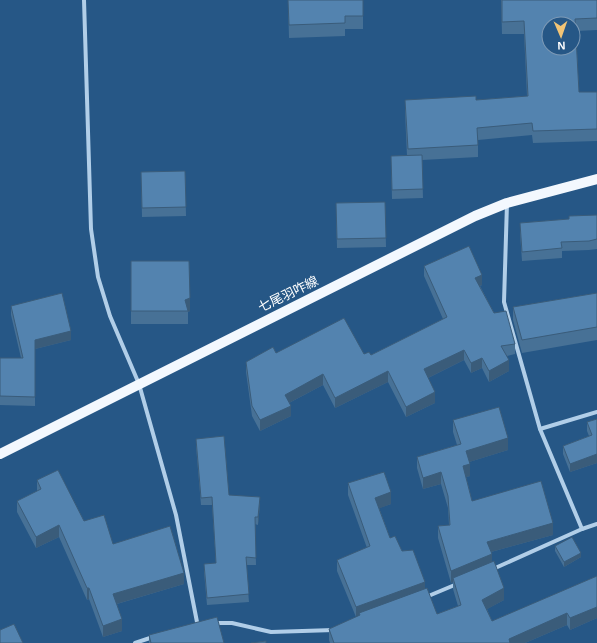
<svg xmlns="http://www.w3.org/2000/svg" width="597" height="643" font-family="Helvetica,'Noto Sans JP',sans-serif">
	<rect width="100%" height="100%" fill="#265786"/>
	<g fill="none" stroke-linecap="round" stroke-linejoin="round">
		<g stroke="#b1cee8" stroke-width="4">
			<path d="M84,0L91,229L98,277L110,316L139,384L176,515L197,622"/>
			<path d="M507,203L504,302L540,429L582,529"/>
			<path d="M540,429L597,412"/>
			<path d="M493,569L582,529L597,524"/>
			<path d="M426,597L457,584"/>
			<path d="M213,623H232L271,632L334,630"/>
			<path d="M135,643L153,637"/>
		</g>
		<path stroke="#f3f8fe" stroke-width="10" d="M0,454L475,216L507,203L597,179"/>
	</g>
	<g fill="#477196">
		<path d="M288,0H363V29H345V36L289,38Z"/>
		<path d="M501,0H597V30L576,31L579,92H597V141L533,143L532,135L478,140V157L422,160L423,198L392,199L391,156H407L405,112V100H476L527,96L524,34H502Z"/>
		<path d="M185,171L186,216L142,217L141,172Z"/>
		<path d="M385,202L386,247L337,248L336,203Z"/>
		<path d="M597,215V249L589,250L562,251V258L522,261L520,233V223L569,219Z"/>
		<path d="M131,261L190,311L188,312V324H131Z"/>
		<path d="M424,266L482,285L480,286L494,313L515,344V354L507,356L509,371L489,382L482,368L471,373L464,360L428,378L435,403L406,417L388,382L335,408L323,385L289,403L291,416L260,431L252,416L246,372V362L276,353L364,354L371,355L443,319L424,276Z"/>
		<path d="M597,293V340L522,353L513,320V307Z"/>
		<path d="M11,306L71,340L35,349V406L0,405V358H21L11,315Z"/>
		<path d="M597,419V463L570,472L563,454V446L589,436L587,431V422Z"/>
		<path d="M453,420L508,450L469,462L470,476L466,477L472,501L553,535L491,552L492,562L504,600L487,609L492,621L597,576V618L570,630L567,625L525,643H330L329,640V629L356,617L337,571V560L367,548L348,495V483L391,504L379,508L390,538L402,551L425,589L437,614L458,606L453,589V582L451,583L438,538V526L449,525L448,508L441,484L423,489L417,468V457L457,445L453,432Z"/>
		<path d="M196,439L229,495L260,504L258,525L255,524L256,565H246L249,602L207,605L204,572V564L216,563L212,505H201L196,446Z"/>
		<path d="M37,480L84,521L113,544L184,584L117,604L122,631L103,637L89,599L87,600L59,537L36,548L17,512V501L37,491Z"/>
		<path d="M555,546L581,557L564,567L555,551Z"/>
		<path d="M149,635L224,643H149Z"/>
	</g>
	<g fill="#3a5c7a">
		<path d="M482,275V285L475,288V278Z"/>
		<path d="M190,298V311L188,312L185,300Z"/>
		<path d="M71,331V340L35,349V406V340Z"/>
		<path d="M464,350V360L424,380V369Z"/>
		<path d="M482,358V368L471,373V363Z"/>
		<path d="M509,360V371L489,382V371Z"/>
		<path d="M388,371V382L335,408V398Z"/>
		<path d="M323,374V385L285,405V395Z"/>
		<path d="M435,392V403L406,417V407Z"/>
		<path d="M291,406V416L260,431V420Z"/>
		<path d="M508,438V450L466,463V451Z"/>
		<path d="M597,454V463L570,472V464Z"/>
		<path d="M470,464V476L463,478V466Z"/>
		<path d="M441,472V484L423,489V478Z"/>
		<path d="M391,492V504L375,510V498Z"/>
		<path d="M260,497V504L258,525V517Z"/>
		<path d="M553,523V535L487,553V542Z"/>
		<path d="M59,525V537L36,548V537Z"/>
		<path d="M581,553V557L564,567V562Z"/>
		<path d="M492,554V566L453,578V582L451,583V571Z"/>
		<path d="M184,573V584L113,605V594Z"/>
		<path d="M425,582V593L360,615L359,613V617L356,618V607Z"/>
		<path d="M87,588H89V599L87,600Z"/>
		<path d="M504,588V600L482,612V600Z"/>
		<path d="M597,607V618L570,630V618Z"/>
		<path d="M567,613V625L525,643H509V639Z"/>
		<path d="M122,619V631L103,637V626Z"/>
	</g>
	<g fill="#5383af" stroke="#3a5c7a" fill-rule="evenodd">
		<path d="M288,0H363V16H345V23L289,25Z"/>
		<path d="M502,0H597V18L575,19L579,92H597V129L533,131L532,123L477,128L478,145L408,149L405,100L476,96V100L528,96L524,21L502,22ZM549,24H573V48H549Z"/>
		<path d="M422,155L423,189L392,190L391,156Z"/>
		<path d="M185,171L186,207L142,208L141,172Z"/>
		<path d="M385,202L386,238L337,239L336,203Z"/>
		<path d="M597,215V239L589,241L561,242L562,248L522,252L520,223L569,219V216Z"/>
		<path d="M469,246L482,275L475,278L494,313L506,311L515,344L501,346L509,360L489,371L482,358L471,363L464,350L424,369L435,392L406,407L388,371L335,398L323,374L285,395L291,406L260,420L252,406L246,362L273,347L276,353L344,318L364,354L369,352L371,355L447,317L424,266Z"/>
		<path d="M131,261H189L190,298L185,300L188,311H131Z"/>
		<path d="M62,293L71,331L35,340V397L0,396V358H23L11,306Z"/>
		<path d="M597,293V327L522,340L513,307Z"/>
		<path d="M499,407L508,438L466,451L470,464L463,466L472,501L541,481L553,523L487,542L492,554L451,571L438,526L450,525L448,496L441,472L423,478L417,457L461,444L453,420Z"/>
		<path d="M597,419V454L570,464L563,446L592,435L587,422Z"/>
		<path d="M224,436L229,495L260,497L258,517H255L256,558L246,557L249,594L207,598L204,564L216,563L212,497L201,498L196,439Z"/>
		<path d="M58,470L84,521L104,515L113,544L170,526L184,573L113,594L122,619L103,626L89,588H87L59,525L36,537L17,501L41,489L37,480Z"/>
		<path d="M384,472L391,492L375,498L390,538L395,536L402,551L413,550L425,582L356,607L337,560L370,546L348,483Z"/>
		<path d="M572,537L581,553L564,562L555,546Z"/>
		<path d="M494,561L504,588L482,600L492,621L597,576V607L570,618L567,613L509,639L510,643H334L329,629L360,615L359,613L427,588L437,614L461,605L453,578Z"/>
		<path d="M217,617L224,643H151L149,635Z"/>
		<path d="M14,624L23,643H0V630Z"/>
		<path d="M266,641V643H251Z"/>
	</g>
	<g text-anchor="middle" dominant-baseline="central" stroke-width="4" stroke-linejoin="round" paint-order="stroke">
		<g font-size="13" fill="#fff" stroke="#265786">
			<text transform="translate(288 294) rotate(-26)">七尾羽咋線</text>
		</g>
	</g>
	<g transform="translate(561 36) rotate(178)"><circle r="19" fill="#265786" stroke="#7d9ab6"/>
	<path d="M0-3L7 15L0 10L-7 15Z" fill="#f1c476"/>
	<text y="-6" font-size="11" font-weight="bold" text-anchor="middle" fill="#ffffff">N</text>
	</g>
</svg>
